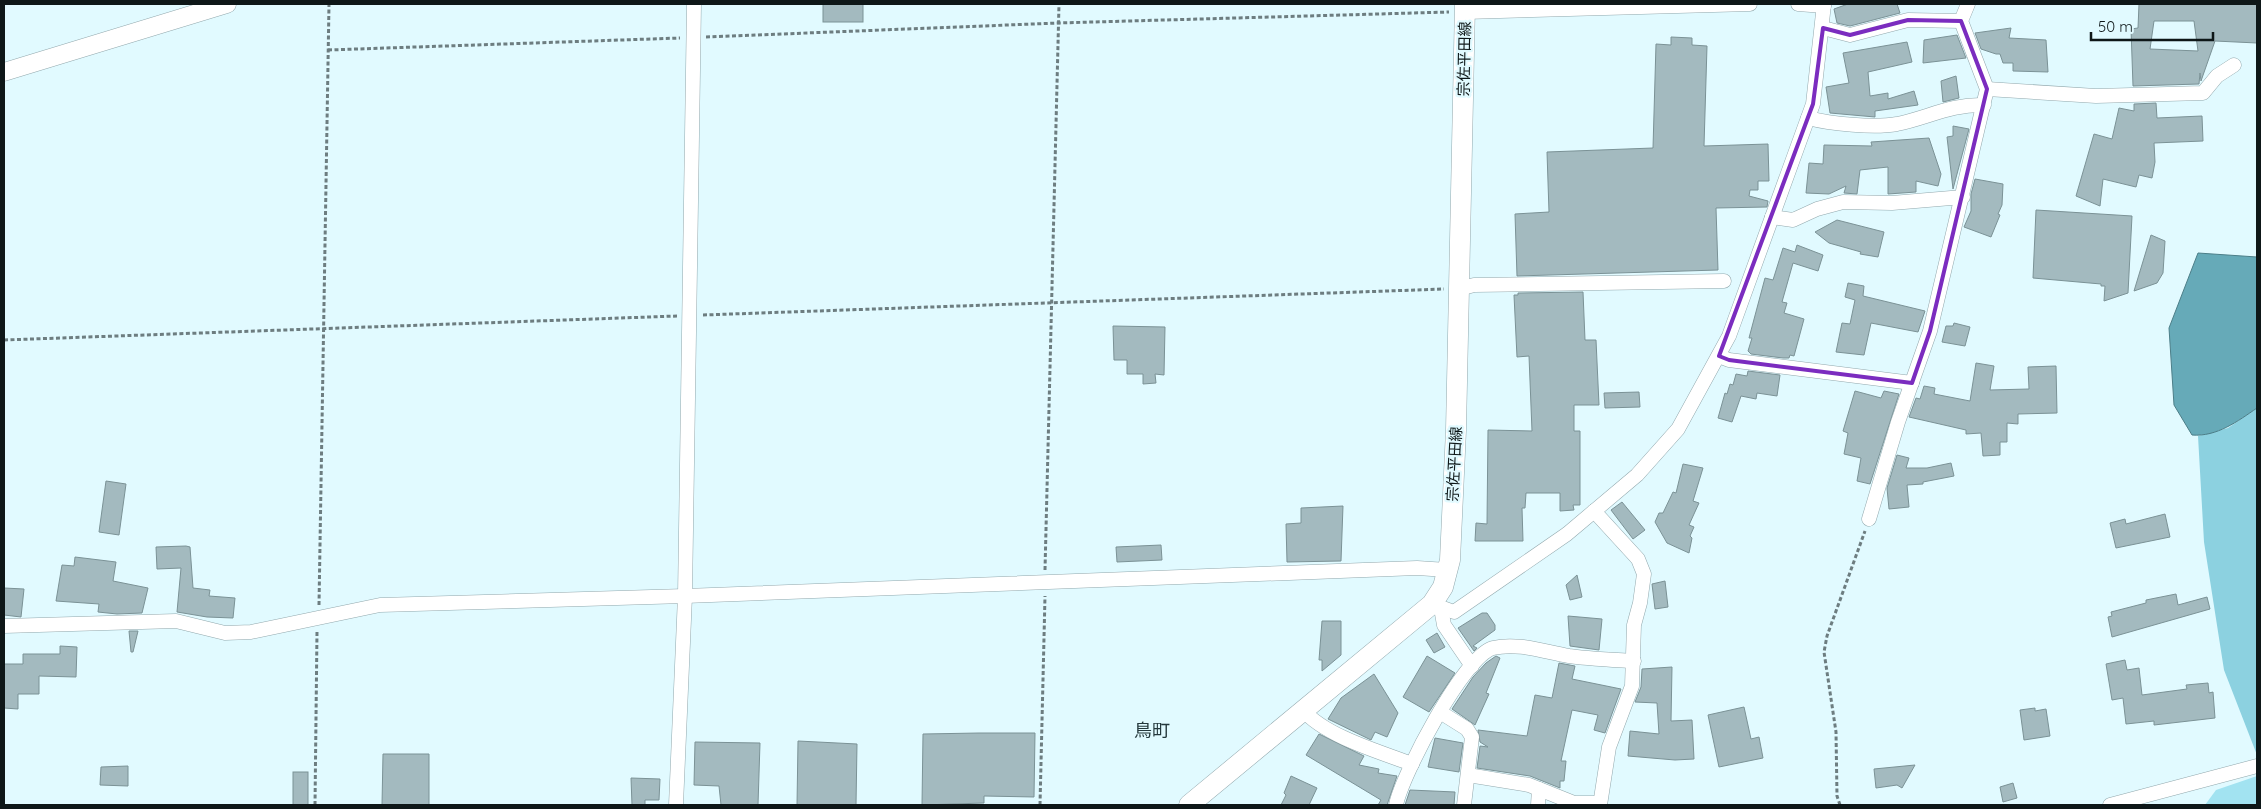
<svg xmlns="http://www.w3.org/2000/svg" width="2261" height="809" font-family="Quicksand,'Noto Sans JP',sans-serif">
	<rect width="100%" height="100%" fill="#e1faff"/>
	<path fill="#a2e3f1" d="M2257,776V805H2205L2216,790Z"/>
	<path fill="#8cd1e0" d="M2257,408V755L2224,670L2204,542L2198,436L2228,428Z"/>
	<path fill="#66aab8" stroke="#4c7e88" d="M2198,253L2257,257V408C2238,421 2217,437 2192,435L2174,405L2169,328Z"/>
	<g fill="#a3babf" stroke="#7b9296" fill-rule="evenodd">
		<rect x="823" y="4" width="40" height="18"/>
		<path d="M1848,4H1897L1900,13L1850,26L1837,23L1834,9Z"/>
		<path d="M2139,4H2257V43L2215,41L2201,81L2200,73L2199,84L2133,86L2131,29L2138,28ZM2154,21H2194L2198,51L2150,49Z"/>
		<path d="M2011,28L2009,38L2046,40L2048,72L2013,71V63H2003L2000,54H1996L1981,49L1975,33Z"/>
		<path d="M1957,35L1966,58L1923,63L1924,40Z"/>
		<path d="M1671,37L1692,38V45L1707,46L1704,146L1768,144L1769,181H1758V190H1750L1749,196L1768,201L1767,207L1716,208L1718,270L1517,276L1515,214L1549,212L1547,152L1653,148L1656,44L1671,45Z"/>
		<path d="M1907,42L1912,62L1868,72L1870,96L1888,93V99L1914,91L1918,105L1875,111V117L1830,113L1826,87L1849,83L1843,53Z"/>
		<path d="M1956,76L1959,98L1943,102L1941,81Z"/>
		<path d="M2156,103L2157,118L2202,116L2203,141L2154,143L2155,162L2152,178L2139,175L2136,187L2103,179L2100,206L2076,196L2094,134L2112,139L2119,108L2134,111V104Z"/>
		<path d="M1953,126L1969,129L1953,189L1947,137L1953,136Z"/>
		<path d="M1929,138L1941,174L1938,186L1916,181V192L1888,194V167L1860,170L1857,194L1844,193L1846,186L1829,194L1806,193L1809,163L1823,164L1824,145L1872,146L1871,142Z"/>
		<path d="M1975,179L2003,184L2002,205L1998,214L2000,215L1991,237L1964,227L1971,211V194Z"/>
		<path d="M2036,210L2132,216L2128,293L2104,301L2105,286H2101V284L2033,278Z"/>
		<path d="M1837,220L1884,232L1878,257L1860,254L1861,252L1829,243L1815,232Z"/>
		<path d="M2151,235L2165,241L2163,273L2157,283L2134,291Z"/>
		<path d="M1797,245L1823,255L1818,271L1793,263L1782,302L1787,303L1784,313L1804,319L1794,356L1790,355L1789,358H1783L1751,354L1748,351L1752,338H1749L1765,278L1773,280L1783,248L1795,252Z"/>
		<path d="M1848,283L1864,286L1863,296L1925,311L1918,332L1871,323L1864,355L1836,352L1842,323L1850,324L1855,300L1845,297Z"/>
		<path d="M1583,292L1585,340H1596L1599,405H1574V431H1580V505H1573L1574,510L1560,511V493H1526L1525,508H1522L1523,541H1475L1476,523L1487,524L1488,430L1532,431L1529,356L1517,357L1514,295H1518V293Z"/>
		<path d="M1954,323L1970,327L1965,346L1942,342L1946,326H1953Z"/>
		<path d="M1113,326L1165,327L1164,375L1155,374L1156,383L1143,384V374H1127V360H1114Z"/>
		<path d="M1976,363L1994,366L1990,390L2029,389L2028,367L2056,366L2057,413L2018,414V424L2007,423V442H2000V455L1983,456L1981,433L1966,434V430L1909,417L1916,398L1920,399L1924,386L1935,388L1934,394L1970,401Z"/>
		<path d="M1748,371L1780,375L1777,396L1757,393L1756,399L1741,396L1732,422L1718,418L1725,393L1727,394L1730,384L1733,385L1736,374L1747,376Z"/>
		<path d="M1855,391L1881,398L1884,391L1899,394L1870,484L1857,481L1861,458L1844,454L1848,433L1843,431Z"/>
		<path d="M1639,392L1640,407L1605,408L1604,393Z"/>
		<path d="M1897,455L1909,458L1906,468H1927L1951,463L1954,476L1923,482V484L1907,485L1909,507L1889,509L1887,488Z"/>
		<path d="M1683,464L1703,468L1693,501L1699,503L1689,525L1694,527L1690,536L1692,538L1689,553L1667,543L1655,522L1659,513H1663L1673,492L1676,493Z"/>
		<path d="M106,481L126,484L119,535L99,532Z"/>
		<path d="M1622,502L1645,530L1633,539L1611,510Z"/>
		<path d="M1343,506L1341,561L1287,562L1286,524L1301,523V508Z"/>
		<path d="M2165,514L2170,537L2116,548L2110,523L2125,519L2126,524Z"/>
		<path d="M1161,545L1162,560L1117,562L1116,547Z"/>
		<path d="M186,546L190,547L193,588L210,590L209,596L235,598L233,618L207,617L177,612L181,568L157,569L156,547Z"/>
		<path d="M75,557L116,562L113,581L148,588L142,613L117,614L98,612L99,604L56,601L62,565L74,566Z"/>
		<path d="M1577,575L1582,597L1570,600L1566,585Z"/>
		<path d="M1665,581L1668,607L1655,609L1652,584Z"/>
		<path d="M4,588L24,589L21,617L4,615Z"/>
		<path d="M2176,594L2178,605L2207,597L2210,609L2112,637L2108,617L2112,616L2111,612L2146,603V600Z"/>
		<path d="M1482,613H1487L1495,625V630L1473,646L1477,648L1474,651L1458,628Z"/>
		<path d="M1568,616L1602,619L1599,650L1570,646Z"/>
		<path d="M1322,621H1341V655L1322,671V660H1319Z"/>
		<path d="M129,631H138L133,652H131Z"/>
		<path d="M1437,633L1445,647L1434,653L1426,640Z"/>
		<path d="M60,646L77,647L76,677L39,676V694H18V709L4,708V664H23V654H60Z"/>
		<path d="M1427,656L1455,673L1429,712L1403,697Z"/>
		<path d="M1496,656L1500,658L1486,693L1489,694L1475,725L1452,709L1473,677L1486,663Z"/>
		<path d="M2125,660L2127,670L2139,668L2142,695L2187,689L2186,685L2208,683L2209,693L2213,692L2215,718L2154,725V721L2126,724L2123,698L2112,700L2106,664Z"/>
		<path d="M1559,663L1575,666L1572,679L1621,689L1605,733L1594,730L1598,715L1572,710L1561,761H1566L1564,781H1560V788L1530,776L1477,768L1480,746L1488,747L1480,742L1478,730L1527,736L1535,695L1552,698Z"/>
		<path d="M1672,667L1671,721L1692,720L1694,759L1675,760L1628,756L1630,731L1659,734L1657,703L1635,702L1641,687L1642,669Z"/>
		<path d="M1374,674L1398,713L1387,737L1375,732L1371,740L1328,719L1341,698Z"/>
		<path d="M1744,707L1751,739L1759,737L1763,758L1719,767L1708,715Z"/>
		<path d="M2035,708V711L2046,709L2050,736L2024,740L2020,710Z"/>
		<path d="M979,733H1035L1034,797L984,796V803L922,805L923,734Z"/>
		<path d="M1319,734L1364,756L1359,765L1379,769L1378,773L1397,776L1387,805H1378L1381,800L1306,755Z"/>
		<path d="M1435,738L1463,743L1459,772L1428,767Z"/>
		<path d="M798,741L857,744L856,805H797Z"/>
		<path d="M695,742L760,743L758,805H721L719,786L694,785Z"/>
		<path d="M383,754H429V805H382Z"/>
		<path d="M1915,765L1902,788L1897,785L1876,788L1874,769Z"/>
		<path d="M128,766V786L100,785L101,767Z"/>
		<rect x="293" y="772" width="15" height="33"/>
		<path d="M1291,776L1317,788L1309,805H1281L1286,795L1284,793Z"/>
		<path d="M631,778L660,779L659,800H645V805H632Z"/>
		<path d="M2013,783L2017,798L2003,802L2000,787Z"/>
		<path d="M1410,790L1455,792L1454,805H1405Z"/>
	</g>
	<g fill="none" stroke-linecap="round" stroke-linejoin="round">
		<g stroke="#92a8ad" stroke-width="15">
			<g id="minor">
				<path d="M1798,4L1824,6"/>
				<path d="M1465,12L1750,4"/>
				<path d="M1823,28L1850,35L1908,20L1961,21"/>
				<path d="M1987,89L2096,96L2203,93L2217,76L2234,65"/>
				<path d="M1808,118C1831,124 1874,128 1897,124C1927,118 1951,104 1984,105"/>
				<path d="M1772,217L1793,220L1817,209L1843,202L1892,203L1963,197"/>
				<path d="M1459,289L1474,285L1724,281"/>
				<path d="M1719,356L1729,360L1912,383"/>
				<path d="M1594,511L1638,559L1644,574L1640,603L1634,625L1632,686L1609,747L1600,805"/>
				<path d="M1869,519L1898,422L1930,331L1987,89L1961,21L1968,4"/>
				<path d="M1432,604L1454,612L1567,534L1637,475L1678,429L1729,336L1813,104L1824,4"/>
				<path d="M1441,608L1444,625L1472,666"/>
				<path d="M4,626L176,621L225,633L251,632L380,605L685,596L1417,568L1447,570"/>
				<path d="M1303,710C1325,736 1380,752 1412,764"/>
				<path d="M1440,712L1467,729L1472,737L1464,805"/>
				<path d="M1468,775L1529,785L1574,803H1600"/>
				<path d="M676,805L685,596L694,4"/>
				<path d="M1396,805C1402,775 1464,656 1493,648C1518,642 1545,652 1569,656C1591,659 1613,660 1634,661"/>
				<path d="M1538,805L1539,789"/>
				<path d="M2110,805L2257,766"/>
			</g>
		</g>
		<g stroke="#92a8ad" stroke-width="19">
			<path id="tertiary" d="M4,72L227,4"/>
		</g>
		<g stroke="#92a8ad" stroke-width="21">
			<path id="secondary" d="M1189,805L1432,604L1443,587L1450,560L1456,430L1465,4"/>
		</g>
		<g stroke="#6d7d80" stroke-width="3" stroke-dasharray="4 2.5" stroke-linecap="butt">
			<path d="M706,37L1058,23L1449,12"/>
			<path d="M328,50L680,38"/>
			<path d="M703,315L1444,289"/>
			<path d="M4,340L677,316"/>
			<path d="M1045,570L1059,4"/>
			<path d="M319,605L329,4"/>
			<path d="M315,805L317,631"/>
			<path d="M1040,805L1045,596"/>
			<path d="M1840,805L1837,796L1836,732L1824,652L1827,636L1865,531"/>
		</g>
		<use href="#minor" stroke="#fff" stroke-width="14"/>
		<use href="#tertiary" stroke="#fff" stroke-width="18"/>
		<use href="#secondary" stroke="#fff" stroke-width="20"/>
	</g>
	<path fill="none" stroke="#7b2cbf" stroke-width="4" stroke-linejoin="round" d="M1908,20L1961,21L1987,89L1930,331L1912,383L1729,360L1719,356L1813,104L1823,28L1850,35Z"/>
	<g text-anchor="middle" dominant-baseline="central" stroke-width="4.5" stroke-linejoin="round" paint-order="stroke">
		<g font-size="15" fill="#0e1718" stroke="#e1faff">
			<text transform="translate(1464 59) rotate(-89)">宗佐平田線</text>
			<text transform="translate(1454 464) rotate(-87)">宗佐平田線</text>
		</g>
		<g font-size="18" fill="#24383c" stroke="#e1faff">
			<text x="1152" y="730">鳥町</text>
		</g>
	</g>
	<rect width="2261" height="809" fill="none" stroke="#0e1718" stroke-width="10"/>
	<path d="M2091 32v8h122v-8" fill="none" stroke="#0e1718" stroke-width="2.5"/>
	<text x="2098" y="32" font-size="15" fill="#0e1718" stroke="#e1faff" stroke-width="4" paint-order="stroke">50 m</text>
</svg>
